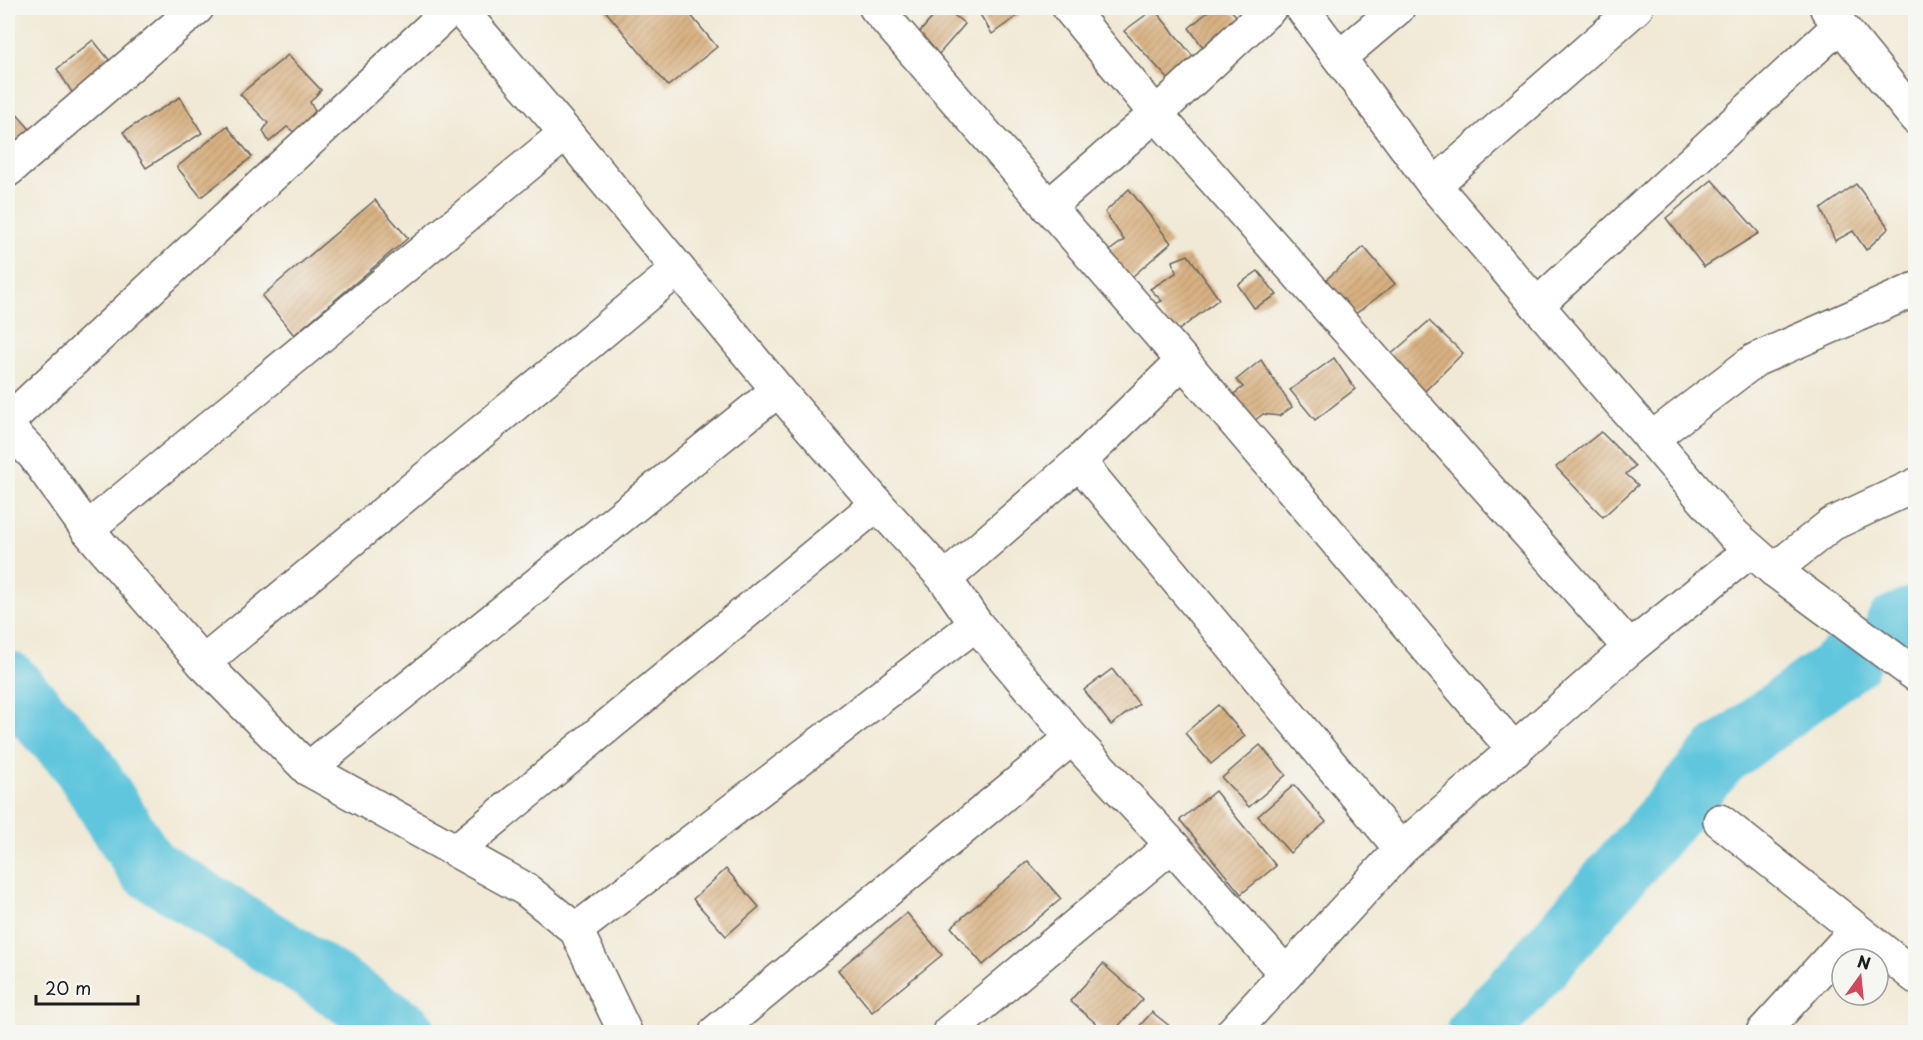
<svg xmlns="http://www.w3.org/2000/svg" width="1923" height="1040" font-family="'Playpen Sans',sans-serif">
	<defs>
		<pattern id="building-hatch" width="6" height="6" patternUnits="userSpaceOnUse" patternTransform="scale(1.5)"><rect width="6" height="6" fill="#d8b182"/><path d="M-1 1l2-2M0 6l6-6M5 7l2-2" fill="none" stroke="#b99870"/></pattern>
	</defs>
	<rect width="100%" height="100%" fill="#f6f6f2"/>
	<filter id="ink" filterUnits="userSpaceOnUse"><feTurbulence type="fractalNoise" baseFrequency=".0167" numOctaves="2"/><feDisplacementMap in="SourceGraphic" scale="12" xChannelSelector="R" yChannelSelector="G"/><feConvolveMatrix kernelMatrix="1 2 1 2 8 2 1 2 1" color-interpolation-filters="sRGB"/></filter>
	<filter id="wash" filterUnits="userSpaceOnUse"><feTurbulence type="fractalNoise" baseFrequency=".008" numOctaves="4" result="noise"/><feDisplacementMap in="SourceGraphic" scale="24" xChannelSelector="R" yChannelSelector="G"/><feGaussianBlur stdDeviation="1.35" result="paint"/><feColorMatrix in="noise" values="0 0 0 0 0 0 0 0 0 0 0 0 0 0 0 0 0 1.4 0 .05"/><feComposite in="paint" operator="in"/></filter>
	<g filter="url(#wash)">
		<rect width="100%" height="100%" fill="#f1e9d5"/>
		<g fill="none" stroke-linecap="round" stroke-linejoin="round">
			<g stroke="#60c6dd" stroke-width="62">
				<path d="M1896,625L1916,617"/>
				<path d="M8,682L79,759L147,867L314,971L405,1032"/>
				<path d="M1477,1032L1527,979L1720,756L1850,660"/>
			</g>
		</g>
		<g id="blocks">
			<g fill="url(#building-hatch)">
				<path d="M603,8H685L717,47L668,86Z"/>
				<path d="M941,8H945L965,24L932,62L910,43Z"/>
				<path d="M976,8H1019L1023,12L992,34Z"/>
				<path d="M1212,8H1229L1247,28L1210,57L1189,28Z"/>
				<path d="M1154,9L1196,60L1172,83L1124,31Z"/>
				<path d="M93,40L115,67L75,97L57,69Z"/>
				<path d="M288,55L321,90L310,102L317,115L294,132L287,127L269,142L263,131L268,123L240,94Z"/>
				<path d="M180,97L202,133L146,168L123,132Z"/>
				<path d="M13,110L35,135L8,158V114Z"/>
				<path d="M227,126L252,157L201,197L177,167Z"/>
				<path d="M1712,180L1759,233L1704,267L1666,218Z"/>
				<path d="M1856,184L1889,228L1866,250L1853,231L1835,241L1821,209Z"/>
				<path d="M1129,189L1171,243L1125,283L1101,257L1124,240L1105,212Z"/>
				<path d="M375,200L408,238L294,335L262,296Z"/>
				<path d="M1364,247L1395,284L1350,318L1322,283Z"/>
				<path d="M1188,255L1219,299L1175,333L1154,304L1162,301L1150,289L1176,273L1173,261Z"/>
				<path d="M1258,271L1277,295L1254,308L1238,285Z"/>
				<path d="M1429,321L1463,353L1419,397L1387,358Z"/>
				<path d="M1334,358L1355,389L1315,420L1290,390Z"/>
				<path d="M1261,360L1292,407L1279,416L1263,414L1250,424L1230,397L1243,387L1236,380Z"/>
				<path d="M1601,432L1635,466L1626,474L1638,485L1603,517L1556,467Z"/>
				<path d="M1112,669L1139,704L1111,725L1084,690Z"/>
				<path d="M1218,705L1245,736L1211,764L1185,733Z"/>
				<path d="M1260,745L1286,775L1249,807L1222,778Z"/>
				<path d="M1294,785L1326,822L1290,853L1258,816Z"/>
				<path d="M1215,791L1276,866L1241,894L1180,820Z"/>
				<path d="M1028,861L1061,899L983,965L951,927Z"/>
				<path d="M726,869L759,907L726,936L693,899Z"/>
				<path d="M907,913L942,955L872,1012L838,970Z"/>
				<path d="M1103,964L1143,999L1113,1032H1106L1070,1001Z"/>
				<path d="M1152,1012L1177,1032H1134Z"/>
			</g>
		</g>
	</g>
	<g filter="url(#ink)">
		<use href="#blocks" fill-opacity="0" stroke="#67645d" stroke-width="1.5"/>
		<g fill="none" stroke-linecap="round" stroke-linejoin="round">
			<g stroke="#67645d" stroke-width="36">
				<g id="minor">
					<path d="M459,8L566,133L778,390L877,504L945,579L976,624L1072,738L1172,845L1286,974L1401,849L1630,648L1751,550"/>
					<path d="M876,8L1183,361L1515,751"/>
					<path d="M1069,8L1156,114L1630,648"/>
					<path d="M1302,8L1434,185L1734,535L1774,570L1916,675"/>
					<path d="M1827,9L1916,118"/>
					<path d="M1340,57L1398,8"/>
					<path d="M8,170L197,8"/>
					<path d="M1434,185L1636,8"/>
					<path d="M1048,207L1156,114L1270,8"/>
					<path d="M1537,305L1840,25"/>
					<path d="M8,421L452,8"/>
					<path d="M8,428L34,455L87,529L203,663L308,769L525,889L576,930L625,1032"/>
					<path d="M1651,439L1755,360L1916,289"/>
					<path d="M1079,462L1401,849"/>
					<path d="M87,529L566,133"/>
					<path d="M1774,570L1832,524L1916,485"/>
					<path d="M945,579L1079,462L1183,361"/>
					<path d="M203,663L678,269"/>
					<path d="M308,769L778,390"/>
					<path d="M1720,821L1916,977"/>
					<path d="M457,850L877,504"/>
					<path d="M576,930L976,624"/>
					<path d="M716,1032L1072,738"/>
					<path d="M949,1032L1172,845"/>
					<path d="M1233,1032L1286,974"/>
					<path d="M1763,1032L1856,930"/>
				</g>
			</g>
			<use href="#minor" stroke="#fff" stroke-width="33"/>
		</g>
	</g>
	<rect width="1923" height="1040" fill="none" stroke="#f6f6f2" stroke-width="30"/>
	<g transform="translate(1860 977) rotate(15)"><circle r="28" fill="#f6f6f2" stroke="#9f9f9c" stroke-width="1.5"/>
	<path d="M0-4.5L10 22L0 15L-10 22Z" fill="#d1495b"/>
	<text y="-9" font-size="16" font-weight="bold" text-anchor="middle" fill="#1c1c1c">N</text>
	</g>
	<path d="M36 995v9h102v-9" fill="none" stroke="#1c1c1c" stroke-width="3"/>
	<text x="45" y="995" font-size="18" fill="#1c1c1c" stroke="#f6f6f2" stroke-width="4.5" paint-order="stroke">20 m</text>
</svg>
